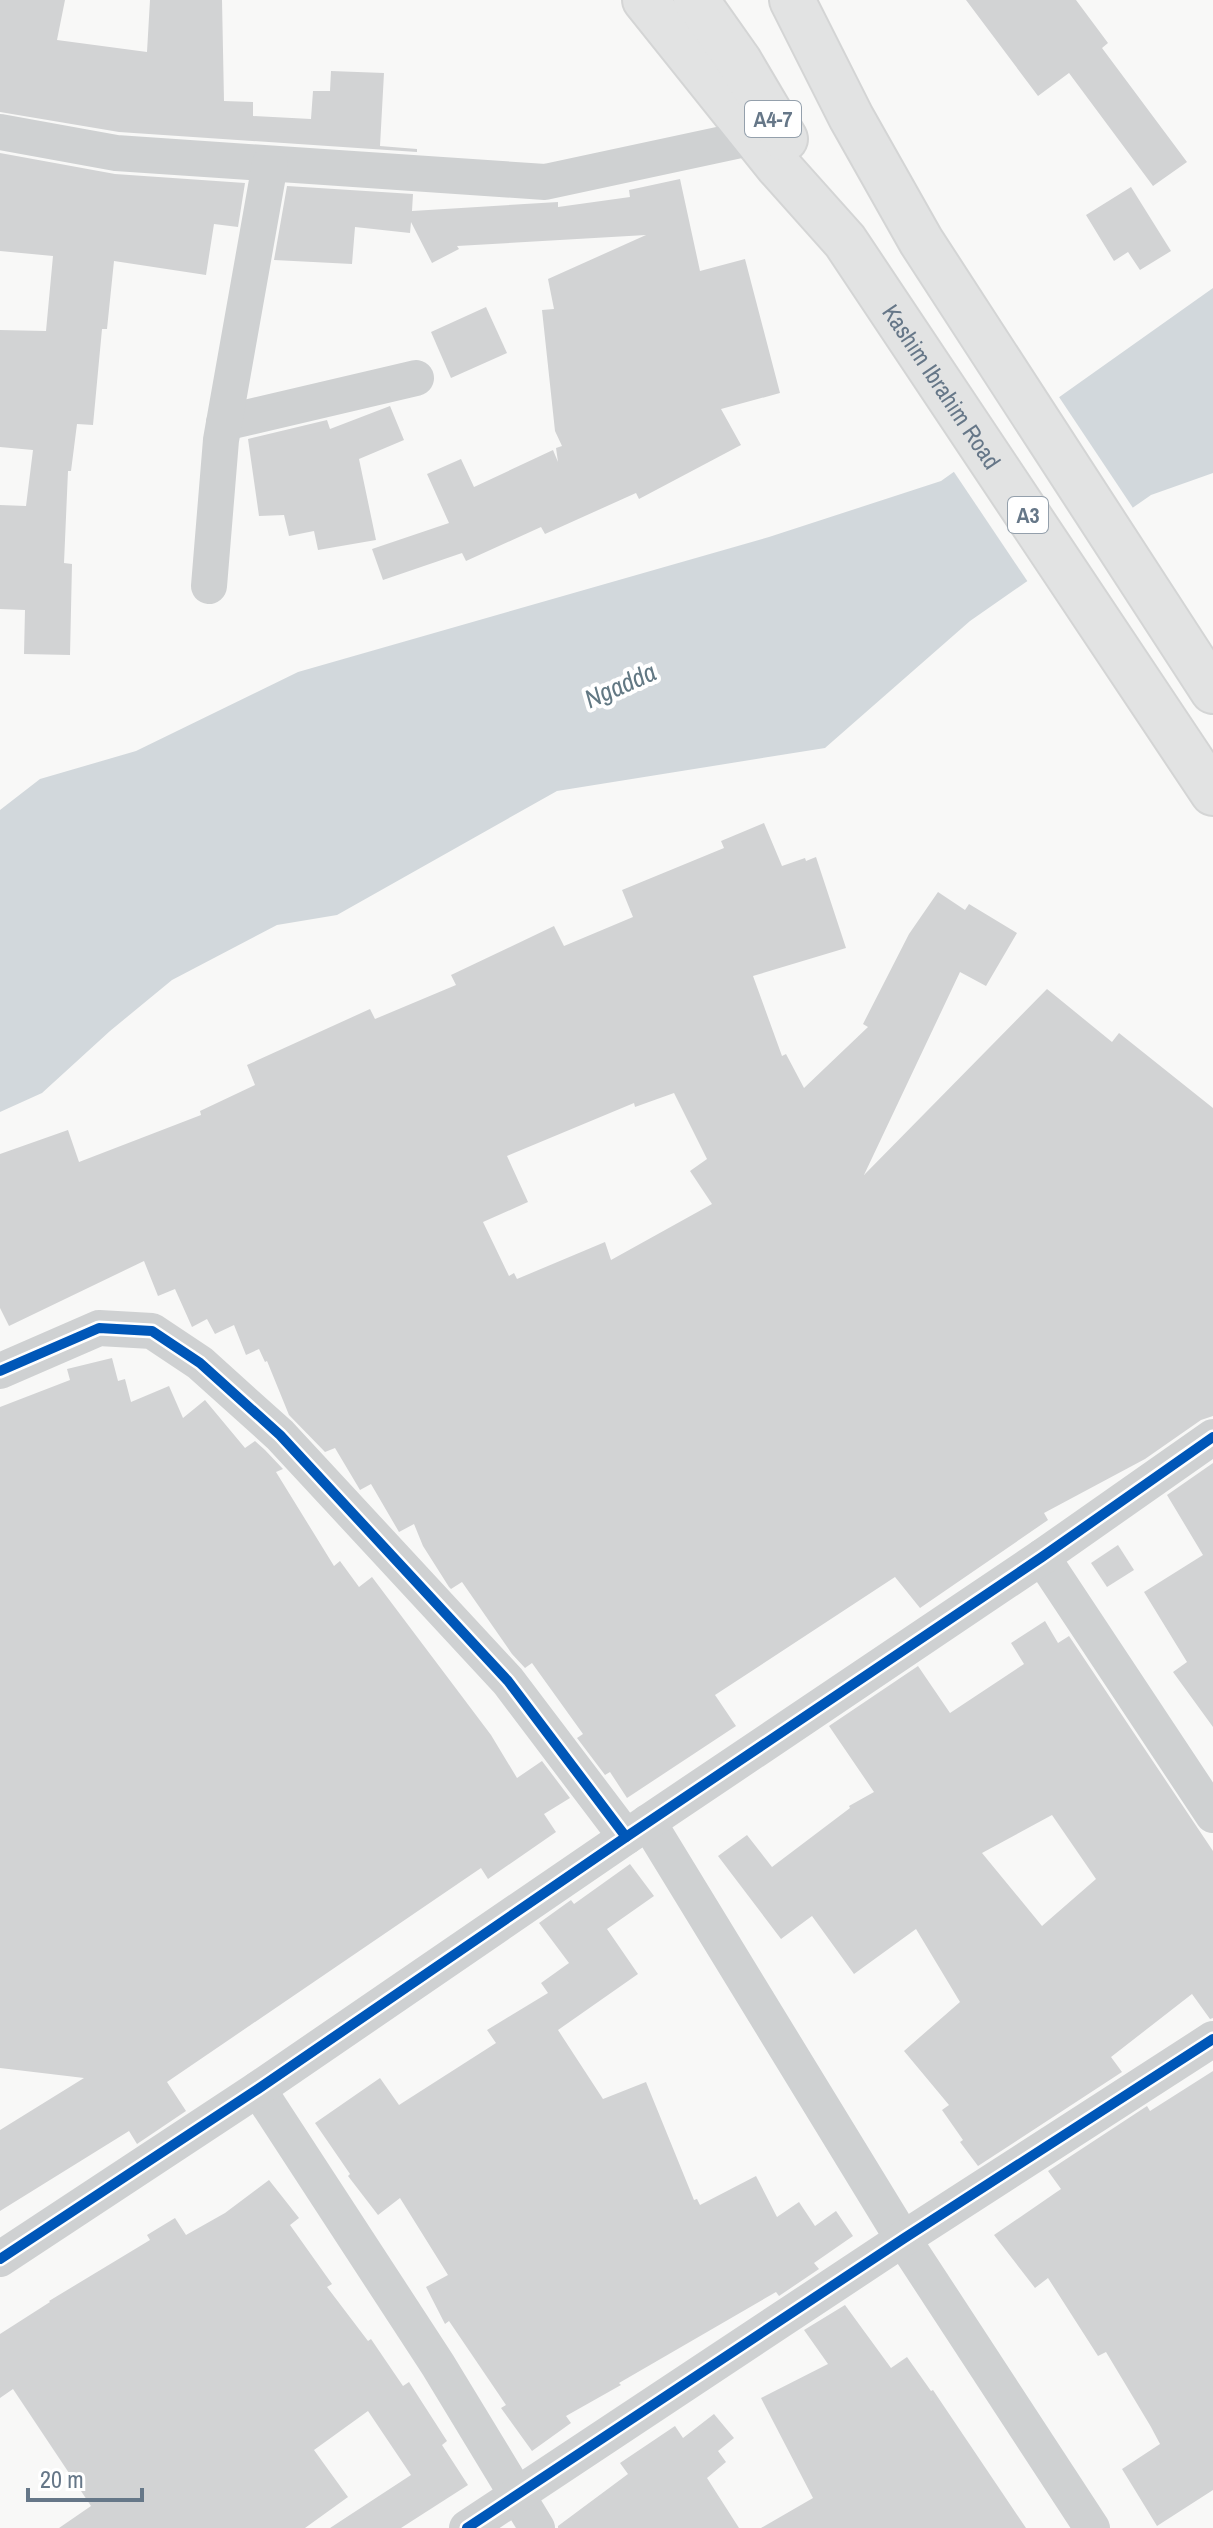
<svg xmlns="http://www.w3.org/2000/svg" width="1213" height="2528" font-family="'Archivo Narrow',sans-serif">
	<rect width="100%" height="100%" fill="#f8f8f7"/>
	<path fill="#d2d8dc" d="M1213,288V473L1151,495L970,621L825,748L557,791L337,915L277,925L172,980L110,1031L42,1093L0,1112V810L40,779L136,751L298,672L769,537L941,481Z"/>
	<path fill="#f8f8f7" d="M1057,394L1135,511L1030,585L952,469Z"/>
	<g fill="#d2d3d4" fill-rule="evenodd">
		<path d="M0,0H65L57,40L147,52L150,0H222L224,101L253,102V116L311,119L313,91H330L331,71L384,73L380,146L417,149V152L119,132L0,112Z"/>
		<path d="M966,0H1076L1108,43L1102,48L1187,162L1153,186L1069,73L1038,96Z"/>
		<path d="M0,153L115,174L245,183L238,227L214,224L206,275L114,261L107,329H102L93,425L77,424L71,471H68L64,563L72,564L70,655L24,654L25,610L0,609V505L26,506L33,450L0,447V330L46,331L53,256L0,251Z"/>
		<path d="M680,179L700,271L745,259L780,393L721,409L741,445L639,499L636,493L545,534L541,527L466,561L462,553L383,580L372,549L449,523L427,474L461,459L474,487L553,450L558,462L556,448L562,446L555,431L542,310L554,309L548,279L646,235L457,246L459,249L432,263L411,222L410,233L355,227L352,264L274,260L287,186L413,194L412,211L558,202V207L630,197L629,190Z"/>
		<path d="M1131,187L1171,251L1140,270L1128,252L1114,261L1086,215Z"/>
		<path d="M486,307L507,353L451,378L431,332Z"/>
		<path d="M390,406L404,440L359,459L376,540L318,550L314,531L289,536L284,515L259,516L248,439L327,420L330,429Z"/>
		<path d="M764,823L782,866L805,858L806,861L816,857L846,948L753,976L782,1056L786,1054L804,1088L868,1027L863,1024L909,934L938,892L965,910L969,904L1017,933L986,986L960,972L864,1175L1047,989L1112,1042L1119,1033L1213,1108V1416L1201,1420L1145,1459L1044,1513L1048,1520L920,1608L895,1577L715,1695L736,1726L627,1798L610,1772L605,1775L577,1738L583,1734L532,1663L525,1668L512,1654L462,1582L451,1589L449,1587L423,1546L414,1524L399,1532L371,1484L360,1490L335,1448L325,1452L289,1415L267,1361L265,1362L259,1349L246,1355L234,1325L215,1334L207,1319L192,1327L175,1289L158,1296L144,1261L9,1326L0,1308V1154L68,1130L79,1162L201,1115L200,1111L255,1085L247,1065L370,1009L375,1019L456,985L451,975L554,926L564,946L633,917L622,890L724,848L721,841ZM674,1093L707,1159L690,1171L712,1204L611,1260L605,1242L517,1279L514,1273L509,1276L483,1222L528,1202L507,1156L634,1103L635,1107Z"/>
		<path d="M112,1358L118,1381L125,1379L131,1402L169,1386L183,1418L205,1400L245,1448L255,1441L265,1450L283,1469L276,1472L334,1566L340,1561L359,1587L372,1577L491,1735L517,1778L542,1761L570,1798L544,1814L556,1832L488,1879L481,1868L167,2082L186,2111L137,2144L129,2131L0,2211V2130L84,2078L0,2068V1407L70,1380L67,1369Z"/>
		<path d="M1213,1463V1727L1173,1672L1187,1662L1144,1592L1203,1555L1167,1495Z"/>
		<path d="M1118,1545L1134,1570L1107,1587L1091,1563Z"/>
		<path d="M1045,1621L1058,1643L1069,1636L1213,1851V2018L1210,2019L1192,1994L1111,2057L1122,2072L978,2166L960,2142L963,2140L942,2110L949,2105L904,2051L960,2002L916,1929L854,1974L812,1916L781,1939L718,1856L747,1835L772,1867L850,1808L849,1806L874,1792L829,1726L918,1666L950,1713L1024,1664L1011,1643ZM1052,1815L1096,1879L1042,1926L982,1853Z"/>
		<path d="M630,1864L654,1896L607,1929L638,1974L558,2030L603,2099L646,2082L694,2200L697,2199L700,2205L756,2176L777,2217L799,2202L815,2226L836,2211L853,2236L814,2263L819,2269L779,2296L776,2292L619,2383L621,2385L566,2416L571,2423L532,2451L501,2408L506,2405L449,2321L445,2324L426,2287L448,2275L400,2198L378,2215L348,2176L350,2174L315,2123L380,2078L399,2105L496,2043L487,2030L548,1993L541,1983L569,1963L539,1923L571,1900L574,1904Z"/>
		<path d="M1213,2071V2490L1157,2526L1122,2469L1160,2444L1151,2427L1106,2352L1098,2356L1048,2278L1035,2288L994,2235L1061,2189L1048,2171L1147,2106L1150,2111Z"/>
		<path d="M269,2180L299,2218L290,2225L332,2284L327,2287L368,2341L371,2339L403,2386L409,2382L447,2441L442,2445L468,2485L401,2528H330L411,2475L368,2411L314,2450L348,2497L305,2528H59L91,2506L13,2389L0,2398V2334L50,2302L49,2301L150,2240L147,2235L175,2218L186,2235L225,2213Z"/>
		<path d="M845,2305L891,2368L907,2357L931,2391L933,2390L1026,2528H761L813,2498L761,2398L828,2364L804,2330Z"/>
		<path d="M714,2414L734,2438L718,2451L726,2462L707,2478L739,2528H558V2526L628,2474L620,2463L675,2426L683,2438Z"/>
	</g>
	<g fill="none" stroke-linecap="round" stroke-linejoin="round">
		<g stroke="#d4d5d5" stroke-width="48">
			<g id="highway">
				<path id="s1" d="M645,0L778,166L845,241L1213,793"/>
				<path d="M696,0L739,61L785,139"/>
				<path d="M792,0L851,117L921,241L1213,691"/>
			</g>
		</g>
		<g stroke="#cfd1d2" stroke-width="36">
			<path d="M0,132L116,153L545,182L755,137"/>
			<path d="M224,423L416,378"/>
			<path d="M209,586L221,440L270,164"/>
			<path d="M0,1371L99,1328L152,1331L200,1363L280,1435L508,1681L626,1837"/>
			<path d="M1042,1557L1213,1815"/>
			<path d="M648,1822L903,2239L1092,2528"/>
			<path d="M258,2089L438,2365L537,2528"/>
			<path d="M0,2259L258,2089L626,1837L1042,1557L1213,1437"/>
			<path d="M467,2528L903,2239L1213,2039"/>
		</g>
		<use href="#highway" stroke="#e2e3e3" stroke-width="44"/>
		<g stroke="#fff" stroke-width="15">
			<g id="cycleway">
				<path d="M0,1371L99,1328L152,1331L200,1363L280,1435L508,1681L626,1837"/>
				<path d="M0,2259L258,2089L626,1837L1042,1557L1213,1437"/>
				<path d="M467,2528L903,2239L1213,2039"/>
			</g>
		</g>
		<use href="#cycleway" stroke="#0057b8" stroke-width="10"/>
	</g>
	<g text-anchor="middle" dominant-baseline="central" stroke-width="8" stroke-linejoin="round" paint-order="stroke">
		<g fill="#fff" stroke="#94a0ac" stroke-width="2">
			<rect x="745" y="101" width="56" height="36" rx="6"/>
			<rect x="1008" y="497" width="40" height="36" rx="6"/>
		</g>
		<g font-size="22" font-weight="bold" fill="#678">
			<text x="773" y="119">A4-7</text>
			<text x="1028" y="515">A3</text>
		</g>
		<g font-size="24" fill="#678" stroke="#fff">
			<text stroke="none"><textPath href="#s1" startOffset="488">Kashim Ibrahim Road</textPath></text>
		</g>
		<g font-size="26" font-style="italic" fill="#627883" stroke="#fff">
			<text transform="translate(620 685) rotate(-24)">Ngadda</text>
		</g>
	</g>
	<path d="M28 2488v12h114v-12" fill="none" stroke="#667788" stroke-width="4"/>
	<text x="40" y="2488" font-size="24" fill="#667788" stroke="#ffffff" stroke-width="6" paint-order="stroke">20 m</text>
</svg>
